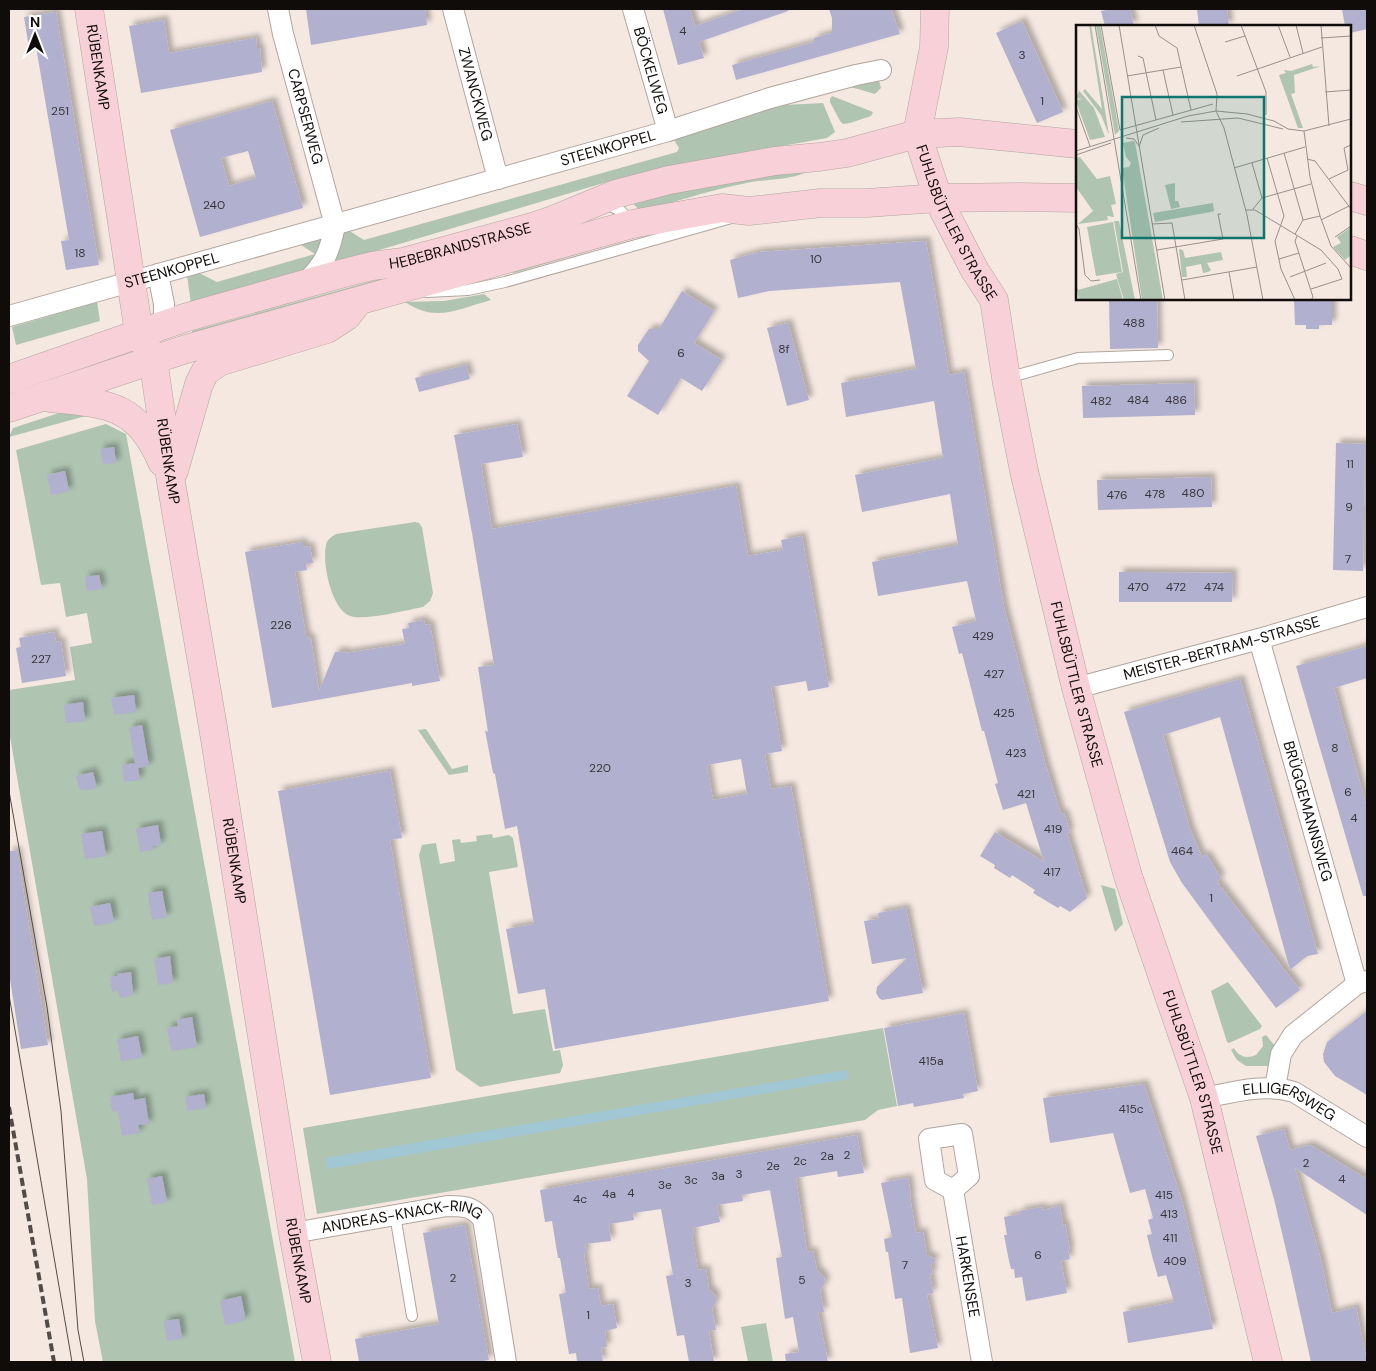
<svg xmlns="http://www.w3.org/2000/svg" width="1376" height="1371" font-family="'DM Sans',sans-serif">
	<defs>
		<filter id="shadow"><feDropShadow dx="4.5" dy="-4.5" stdDeviation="2.5" flood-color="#0004"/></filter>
	</defs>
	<rect width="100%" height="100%" fill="#f5e8e1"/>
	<g fill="#afc4b1">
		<path d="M876,79L879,81L881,88L875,94L851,87V85Z"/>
		<path d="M832,96L873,112L871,116L850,123L843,124L840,121L830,102V99Z"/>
		<path d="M823,103L835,132L827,138L679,164L617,179L339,262L333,261L342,232L348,230L364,240L677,152L679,148L673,138L734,118L785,105Z"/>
		<path d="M816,167C794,182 767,178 742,184C707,191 674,202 641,212L628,198Z"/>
		<path d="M323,237L310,268L300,273L191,304L187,275L199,273L217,282L315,254L301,245Z"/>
		<path d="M624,239L620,242L514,273L511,271Z"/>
		<path d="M488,249L192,337V331Z"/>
		<path d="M484,294L491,300C458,309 436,323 405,302L444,301Z"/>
		<path d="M97,302L100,321L16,345L12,327Z"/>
		<path d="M104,411L9,437L13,428L62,412Z"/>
		<path d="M106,424L126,434L295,1362H103L95,1321L87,1179L9,731V690L75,680L70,647L92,643L87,613L66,617L60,583L41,585L16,450Z"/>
		<path d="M415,522L419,523L422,527L433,593L430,601L423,607C407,610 364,621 350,616C331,609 322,562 326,545C327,540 331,537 336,534Z"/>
		<path d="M426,729L452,769L468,765V772L449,775L418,730Z"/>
		<path d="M492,834L493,838L509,835L513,838L518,867L489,872L513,1014L545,1009L553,1051L560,1050L563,1065L560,1073L480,1087L456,1070L419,855L422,845L436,843L440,864L455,861L452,840L460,839L461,843L477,841L476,836Z"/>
		<path d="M1101,885L1115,889L1123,924L1115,932Z"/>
		<path d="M1228,982L1262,1026L1260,1029L1229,1043L1227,1042L1211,991Z"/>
		<path d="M883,1028L897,1106L878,1110L865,1120L317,1214L303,1128Z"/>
		<path d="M1266,1035L1275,1046L1270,1066H1246L1237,1060L1231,1050L1234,1048C1239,1057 1247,1059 1256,1055L1263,1046L1262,1037Z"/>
		<path d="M766,1323L773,1362H748L741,1327Z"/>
	</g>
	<path fill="#a2c7d4" d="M847,1070L848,1079L327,1169L325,1158Z"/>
	<g fill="#b1b0cf" fill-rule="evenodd" filter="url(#shadow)">
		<path d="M306,9H425L427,25L311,45Z"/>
		<path d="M663,9H690L695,26L744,9H788V11L699,42L704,58L678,65Z"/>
		<path d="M829,9H891L900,34L736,80L732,65L814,42V38L832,33V18Z"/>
		<path d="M1112,9H1130L1134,26H1105L1101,11Z"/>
		<path d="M1197,9H1227L1229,26H1199Z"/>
		<path d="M1342,9H1367V29L1350,33V26H1345Z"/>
		<path d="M56,12L99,265L66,270L61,241L69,240L35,41L28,42L24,17Z"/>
		<path d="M164,20L169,53L256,38L257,48H260L262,72L141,93L129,26Z"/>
		<path d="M1022,21L1063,112L1037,123L996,33Z"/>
		<path d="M272,101L303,208L200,237L170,130ZM248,151L256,178L229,186L221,158Z"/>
		<path d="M926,241L949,375L964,372L1004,607L1045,763L1061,814L1064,813L1070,832L1067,833L1087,898L1070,912L1060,906L1058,908L1033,893L1035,890L1012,875L1010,878L994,868L995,865L980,856L995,832L1044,862L1026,803L1003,810L995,784L998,783L984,731H982L962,653L959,654L952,627L976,621L967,581L878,596L872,562L958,545L950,494L862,512L855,475L943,458L934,401L846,417L841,383L916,369L900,282L769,291L738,298L730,260L759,252Z"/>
		<path d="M682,291L714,311L694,343L722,360L702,391L681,378L658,415L627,396L649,361L638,351V345L649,329H659Z"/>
		<path d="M1109,299H1157L1158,348L1110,349Z"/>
		<path d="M1294,299H1332V325H1319V329H1306V325H1295Z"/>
		<path d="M788,323L809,400L787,406L767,328Z"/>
		<path d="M466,365L470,379L419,392L415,378Z"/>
		<path d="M1194,383L1195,415L1083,418L1082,386Z"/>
		<path d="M517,424L523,457L481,464L492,529L736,486L748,556L783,550L781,540L802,536L829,687L808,691L806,681L771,687L782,751L765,754L771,789L791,786L829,1001L555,1049L545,989L518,994L506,929L534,924L517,826L505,829L495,774L493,773L485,730L488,732L478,667L494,665L472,533L454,435ZM741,759L747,794L713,800L707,765Z"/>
		<path d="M1336,443L1365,444L1363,571L1333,570Z"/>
		<path d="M114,447L116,463L103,464L100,449Z"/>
		<path d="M65,471L69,491L51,495L47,475Z"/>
		<path d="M1211,477L1212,507L1098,510L1097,480Z"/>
		<path d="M303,542V547L310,546L313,563L306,564L307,570L295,572L306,636L311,639L319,691L335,652L343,651L346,653L405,644L402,629L409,628L408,623L424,620L425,625L430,624L440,681L412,686V683L272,708L245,552Z"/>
		<path d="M1119,572L1233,573L1232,602H1119Z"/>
		<path d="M99,575L102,589L87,591L85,577Z"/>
		<path d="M54,632L56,642L61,641L66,676L22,683L16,648L21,647L19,638Z"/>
		<path d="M1367,646V678L1334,688L1367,808V896H1363L1296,666Z"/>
		<path d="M1240,679L1318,954L1307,956L1290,970L1220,717L1163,735L1190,829L1202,857L1206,854L1221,878L1217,882L1300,990L1276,1008L1218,932L1182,883L1170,862L1124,712Z"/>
		<path d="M134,695L136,712L114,715L111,698Z"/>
		<path d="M83,702L85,721L66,723L64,705Z"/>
		<path d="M142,725L149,766L138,768L140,780L124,782L122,765L135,763L129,728Z"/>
		<path d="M390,771L402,838L390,840L431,1078L330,1095L278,791Z"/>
		<path d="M93,772L97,788L88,790L79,789L76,776Z"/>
		<path d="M158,825L161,845L153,846V850L140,852L136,829Z"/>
		<path d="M102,831L106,856L85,859L81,834Z"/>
		<path d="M9,851H17L48,1045L21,1049L9,973Z"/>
		<path d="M162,891L167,917L152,920L148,893Z"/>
		<path d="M110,903L114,922L94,926L90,907Z"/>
		<path d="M906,908L923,993L882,1000L879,998L876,993L877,987L907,958L872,964L864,921L879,919L878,913Z"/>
		<path d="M170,956L173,983L158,985L154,959Z"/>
		<path d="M131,972L133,995L120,998L118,990L112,992L110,977L117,976V974Z"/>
		<path d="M1367,1011V1095L1335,1076L1324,1062L1323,1054L1327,1042Z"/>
		<path d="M964,1013L978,1091L963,1094L964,1098L914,1107L913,1103L898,1106L884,1028Z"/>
		<path d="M192,1017L197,1047L171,1051L167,1028L178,1026L177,1020Z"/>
		<path d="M138,1036L142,1058L121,1061L117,1040Z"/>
		<path d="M1144,1084L1182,1201L1213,1329L1128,1343L1123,1312L1174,1302L1166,1275L1158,1277L1152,1256L1147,1235L1152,1234L1148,1220L1153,1218L1145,1189L1130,1193L1113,1133L1050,1143L1043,1098Z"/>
		<path d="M133,1093L134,1100L145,1098L149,1124L138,1125L140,1133L122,1136L118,1111L112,1112L110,1097Z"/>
		<path d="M204,1094L206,1108L187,1111L185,1097Z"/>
		<path d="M1284,1129L1290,1150L1310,1145L1367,1179V1215L1295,1168L1321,1260L1332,1313L1356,1307L1367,1362H1311L1290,1267L1274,1199L1256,1136Z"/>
		<path d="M857,1135L864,1173L838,1177L837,1171L796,1178L807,1252L813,1251L817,1270L824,1277L825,1283L820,1291L824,1312H818L828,1362H786L785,1354L799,1352L793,1317L785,1319L776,1258L782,1257L770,1190L742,1195L743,1201L717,1205L720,1222L693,1228L694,1235H692L698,1270L706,1269L709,1289L715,1295L716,1301L712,1309L716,1330L709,1331L714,1362H689L684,1335L677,1336L666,1276L673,1275L661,1209L633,1213L634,1220L609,1224L611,1241L585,1244L586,1253L584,1254L589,1289L598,1288L601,1306L613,1304L617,1328L605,1331L607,1347L601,1348L603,1362H577L576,1353L569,1354L559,1294L566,1293L560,1258H558L552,1221L545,1222L540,1190Z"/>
		<path d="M162,1176L167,1202L152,1205L147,1179Z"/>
		<path d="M908,1178L911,1196L910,1197L916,1233L923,1232L927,1255L936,1260L931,1265L933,1273L930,1274L933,1293L927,1295L938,1348L910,1353L902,1298L895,1299L888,1252H886L884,1239L892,1237L881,1183Z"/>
		<path d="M1060,1206L1063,1225L1065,1224L1070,1251H1068L1070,1259L1061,1261L1067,1293L1026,1301L1022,1277L1015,1278L1014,1269H1011L1009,1261L1004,1235H1007L1004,1217L1020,1214L1019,1211L1042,1207L1043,1210Z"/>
		<path d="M465,1225L489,1360L478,1362H359L355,1339L439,1324L423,1233Z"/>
		<path d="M241,1296L245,1316L243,1321L225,1325L220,1301Z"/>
		<path d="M179,1319L182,1339L167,1341L164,1321Z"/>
	</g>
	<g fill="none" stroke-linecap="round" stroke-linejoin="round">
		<g stroke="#b1a59e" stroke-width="12">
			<g id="lane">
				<path d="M606,204L621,211L632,223"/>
				<path d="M427,292L468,290L505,282L735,217"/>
				<path d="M1007,378L1078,358L1168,355"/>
				<path d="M395,1215L412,1316"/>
			</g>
		</g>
		<g stroke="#b1a59e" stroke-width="22">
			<g id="street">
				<path id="s1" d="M278,9L283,34L335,225C330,252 324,265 304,284"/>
				<path id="s2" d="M453,9L498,179"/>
				<path id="s3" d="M633,9L668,131"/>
				<path d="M158,274L164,304V324"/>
				<path id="s4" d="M9,316L668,131L770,98L856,75L881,70"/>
				<path id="s5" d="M1259,639L1357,984"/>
				<path id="s6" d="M1076,688L1259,639L1367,607"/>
				<path d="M1275,1088L1281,1054L1293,1035L1357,984L1367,981"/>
				<path id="s7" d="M1204,1098C1234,1092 1264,1083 1294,1092L1367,1137"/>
				<path d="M962,1134L969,1176L953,1190L935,1180L929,1139Z"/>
				<path id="s8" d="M953,1190L982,1362"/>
				<path id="s9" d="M293,1233L447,1206C464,1206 472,1206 483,1219L506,1362"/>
			</g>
		</g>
		<g stroke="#b1a59e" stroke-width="29">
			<g id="secondary">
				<path id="s10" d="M89,9L139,333L153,359L171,482L213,727L293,1233L317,1362"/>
				<path id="s11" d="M935,9L934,47L917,134L938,198L945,213L974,269L994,300L1007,384L1024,471L1076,688L1128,876L1204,1098L1268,1362"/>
				<path d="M1350,196L1367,201"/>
				<path d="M1350,250L1367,256"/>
				<path id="s12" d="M9,379L184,318L344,273L372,266L403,262L532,227L553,220L616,194L669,180L775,161L819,157L847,153L917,134L959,132L1077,144"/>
				<path d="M50,398C106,404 137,403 162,462"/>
				<path d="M9,408L186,349L632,224L722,208L749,211L821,203H867L938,198L1020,197L1077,198"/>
				<path d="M174,471L199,384L205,372L219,362L327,329L347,316L357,303"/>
			</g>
		</g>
		<use href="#lane" stroke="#fff" stroke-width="10"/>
		<use href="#street" stroke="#fff" stroke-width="20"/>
		<use href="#secondary" stroke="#f8d0d7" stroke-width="28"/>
		<g stroke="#524c48" stroke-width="1">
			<path d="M9,791L47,1007L61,1111L78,1330L84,1362"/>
			<path d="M9,995L72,1362"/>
		</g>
		<path stroke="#524c48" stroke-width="4" stroke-dasharray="8 4" stroke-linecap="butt" d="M9,1107L54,1362"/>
	</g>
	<g text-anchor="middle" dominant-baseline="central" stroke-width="4.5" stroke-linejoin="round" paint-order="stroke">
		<g font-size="12" fill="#38353b">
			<text x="683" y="31">4</text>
			<text x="1022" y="55">3</text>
			<text x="1042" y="101">1</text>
			<text x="60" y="111">251</text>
			<text x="214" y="205">240</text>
			<text x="80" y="253">18</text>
			<text x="816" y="259">10</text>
			<text x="1134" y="323">488</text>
			<text x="784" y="349">8f</text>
			<text x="681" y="353">6</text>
			<text x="1138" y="400">484</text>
			<text x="1176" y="400">486</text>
			<text x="1101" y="401">482</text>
			<text x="1350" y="464">11</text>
			<text x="1193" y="493">480</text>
			<text x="1155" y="494">478</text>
			<text x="1117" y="495">476</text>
			<text x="1349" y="507">9</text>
			<text x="1348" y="559">7</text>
			<text x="1138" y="587">470</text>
			<text x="1176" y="587">472</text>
			<text x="1214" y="587">474</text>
			<text x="281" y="625">226</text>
			<text x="983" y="636">429</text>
			<text x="41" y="659">227</text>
			<text x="994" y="674">427</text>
			<text x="1004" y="713">425</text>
			<text x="1335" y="748">8</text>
			<text x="1016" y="753">423</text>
			<text x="600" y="768">220</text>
			<text x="1348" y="792">6</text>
			<text x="1026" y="794">421</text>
			<text x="1354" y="818">4</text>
			<text x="1053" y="829">419</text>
			<text x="1182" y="851">464</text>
			<text x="1052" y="872">417</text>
			<text x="1211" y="898">1</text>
			<text x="931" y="1061">415a</text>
			<text x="1131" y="1109">415c</text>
			<text x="847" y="1155">2</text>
			<text x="827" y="1156">2a</text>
			<text x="800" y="1161">2c</text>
			<text x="1306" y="1163">2</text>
			<text x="773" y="1166">2e</text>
			<text x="739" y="1174">3</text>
			<text x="718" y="1176">3a</text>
			<text x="1342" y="1179">4</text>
			<text x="691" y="1180">3c</text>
			<text x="665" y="1185">3e</text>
			<text x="631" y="1193">4</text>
			<text x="609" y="1194">4a</text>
			<text x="1164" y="1195">415</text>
			<text x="580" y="1199">4c</text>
			<text x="1169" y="1214">413</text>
			<text x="1170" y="1238">411</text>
			<text x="1038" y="1255">6</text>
			<text x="1175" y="1261">409</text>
			<text x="905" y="1265">7</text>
			<text x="453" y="1278">2</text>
			<text x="802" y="1280">5</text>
			<text x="688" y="1283">3</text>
			<text x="588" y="1315">1</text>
		</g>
		<g font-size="15" fill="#100c0a" stroke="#fff">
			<text stroke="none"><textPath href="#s10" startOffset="59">RÜBENKAMP</textPath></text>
			<text stroke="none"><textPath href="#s3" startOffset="64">BÖCKELWEG</textPath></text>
			<text stroke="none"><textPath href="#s2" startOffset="88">ZWANCKWEG</textPath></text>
			<text stroke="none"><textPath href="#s1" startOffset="111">CARPSERWEG</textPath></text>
			<text stroke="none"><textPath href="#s4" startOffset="622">STEENKOPPEL</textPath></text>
			<text stroke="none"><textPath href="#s11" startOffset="224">FUHLSBÜTTLER STRASSE</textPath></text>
			<text stroke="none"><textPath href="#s12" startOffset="471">HEBEBRANDSTRASSE</textPath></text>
			<text stroke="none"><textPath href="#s4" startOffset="169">STEENKOPPEL</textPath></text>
			<text stroke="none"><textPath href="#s10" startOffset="461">RÜBENKAMP</textPath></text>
			<text stroke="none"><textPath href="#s6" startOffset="151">MEISTER-BERTRAM-STRASSE</textPath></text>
			<text stroke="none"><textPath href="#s11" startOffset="704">FUHLSBÜTTLER STRASSE</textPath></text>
			<text stroke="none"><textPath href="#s5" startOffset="179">BRÜGGEMANNSWEG</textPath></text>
			<text stroke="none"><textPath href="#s10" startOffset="866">RÜBENKAMP</textPath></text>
			<text stroke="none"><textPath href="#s11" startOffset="1109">FUHLSBÜTTLER STRASSE</textPath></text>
			<text stroke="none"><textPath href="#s7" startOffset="89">ELLIGERSWEG</textPath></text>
			<text stroke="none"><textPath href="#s9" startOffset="111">ANDREAS-KNACK-RING</textPath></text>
			<text stroke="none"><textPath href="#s10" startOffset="1271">RÜBENKAMP</textPath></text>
			<text stroke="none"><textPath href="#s8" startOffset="88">HARKENSEE</textPath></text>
		</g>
	</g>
	<g transform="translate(1076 25)">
		<rect width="275" height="275" fill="#f5e8e1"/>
		<path d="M13,0H15L33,110L25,90L7,66L9,64L26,84ZM20,0H24L43,106L39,110ZM236,39L237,42L245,41L218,50L219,68L215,69L227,103H222L203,50L210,48L208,45L215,46ZM0,62L18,83L29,112L14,115L3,85L0,75L6,74L0,73L3,66ZM57,116L59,117L87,275H66L46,143L53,142L55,138L50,132L47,118ZM4,132L21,154L34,151L40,179L35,180L38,192L31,191L32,195L2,199L17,186L0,162V133ZM99,158V176H102L104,182L95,184L89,160ZM137,178L138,186L135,187L79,197L77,188ZM38,196H43L59,275H48L40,249L47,247ZM37,197L46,247L20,251L11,202ZM275,202V230L269,235L257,222L265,218L261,212ZM103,224L107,225L109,233L145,227L147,235L131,238L135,245L132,247L127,248L125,239L110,242L111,252H106ZM41,254L47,275H3L0,260L2,265Z" fill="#afc4b1"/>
		<path fill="none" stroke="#99908b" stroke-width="1" d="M19,0L65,275M25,0L44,105M43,0L89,275M79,0L83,11L101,23L115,85M118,0L141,69L140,86L148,103L171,190L187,275M165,0L190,67V90M202,0L214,32M220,0L227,28M245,0L253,101M245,13L275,11M149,17L169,11M62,31L67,33L80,95M87,45L97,90M51,51L105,42M161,51L246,22M249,67L275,65M0,82L14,121M105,97L162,93L207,104M44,105L137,79M228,106L234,152L244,191L255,221L275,243M50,113L58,114L63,121M63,122L67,110L83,103M0,126L112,91L140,86L171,89L198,96L212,104L228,106L275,94M208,128L227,195M0,130L35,118M191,133L208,191L199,216L205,244L219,275M231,134L239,136L275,184M176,138L186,173M158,143L229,122M253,154L272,145L268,123L275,120M177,184L186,173L235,159M170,185H179L245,225L262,244L266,254L235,264M245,195L273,181M0,199L3,204L9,250L15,256L24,255M76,199L96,198L109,275M219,209L227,195L244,191M221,211L219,216L237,272L235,275M259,212L275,201M81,225L147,214L142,189H145M203,234L223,228M153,247L158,275H156M214,252L250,238M106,255L181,242"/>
		<path fill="#0f766e" fill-opacity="0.15" stroke="#0f766e" stroke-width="2.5" d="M46,72H188V213H46Z"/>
		<rect width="275" height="275" fill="none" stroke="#100c0a" stroke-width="2.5"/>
	</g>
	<rect width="1376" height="1371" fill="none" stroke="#100c0a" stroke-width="20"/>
	<g transform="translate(35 35)" stroke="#ffffff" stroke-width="4" paint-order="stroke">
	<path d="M0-4L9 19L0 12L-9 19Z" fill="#100c0a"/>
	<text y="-8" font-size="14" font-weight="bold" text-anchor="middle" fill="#100c0a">N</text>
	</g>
</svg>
